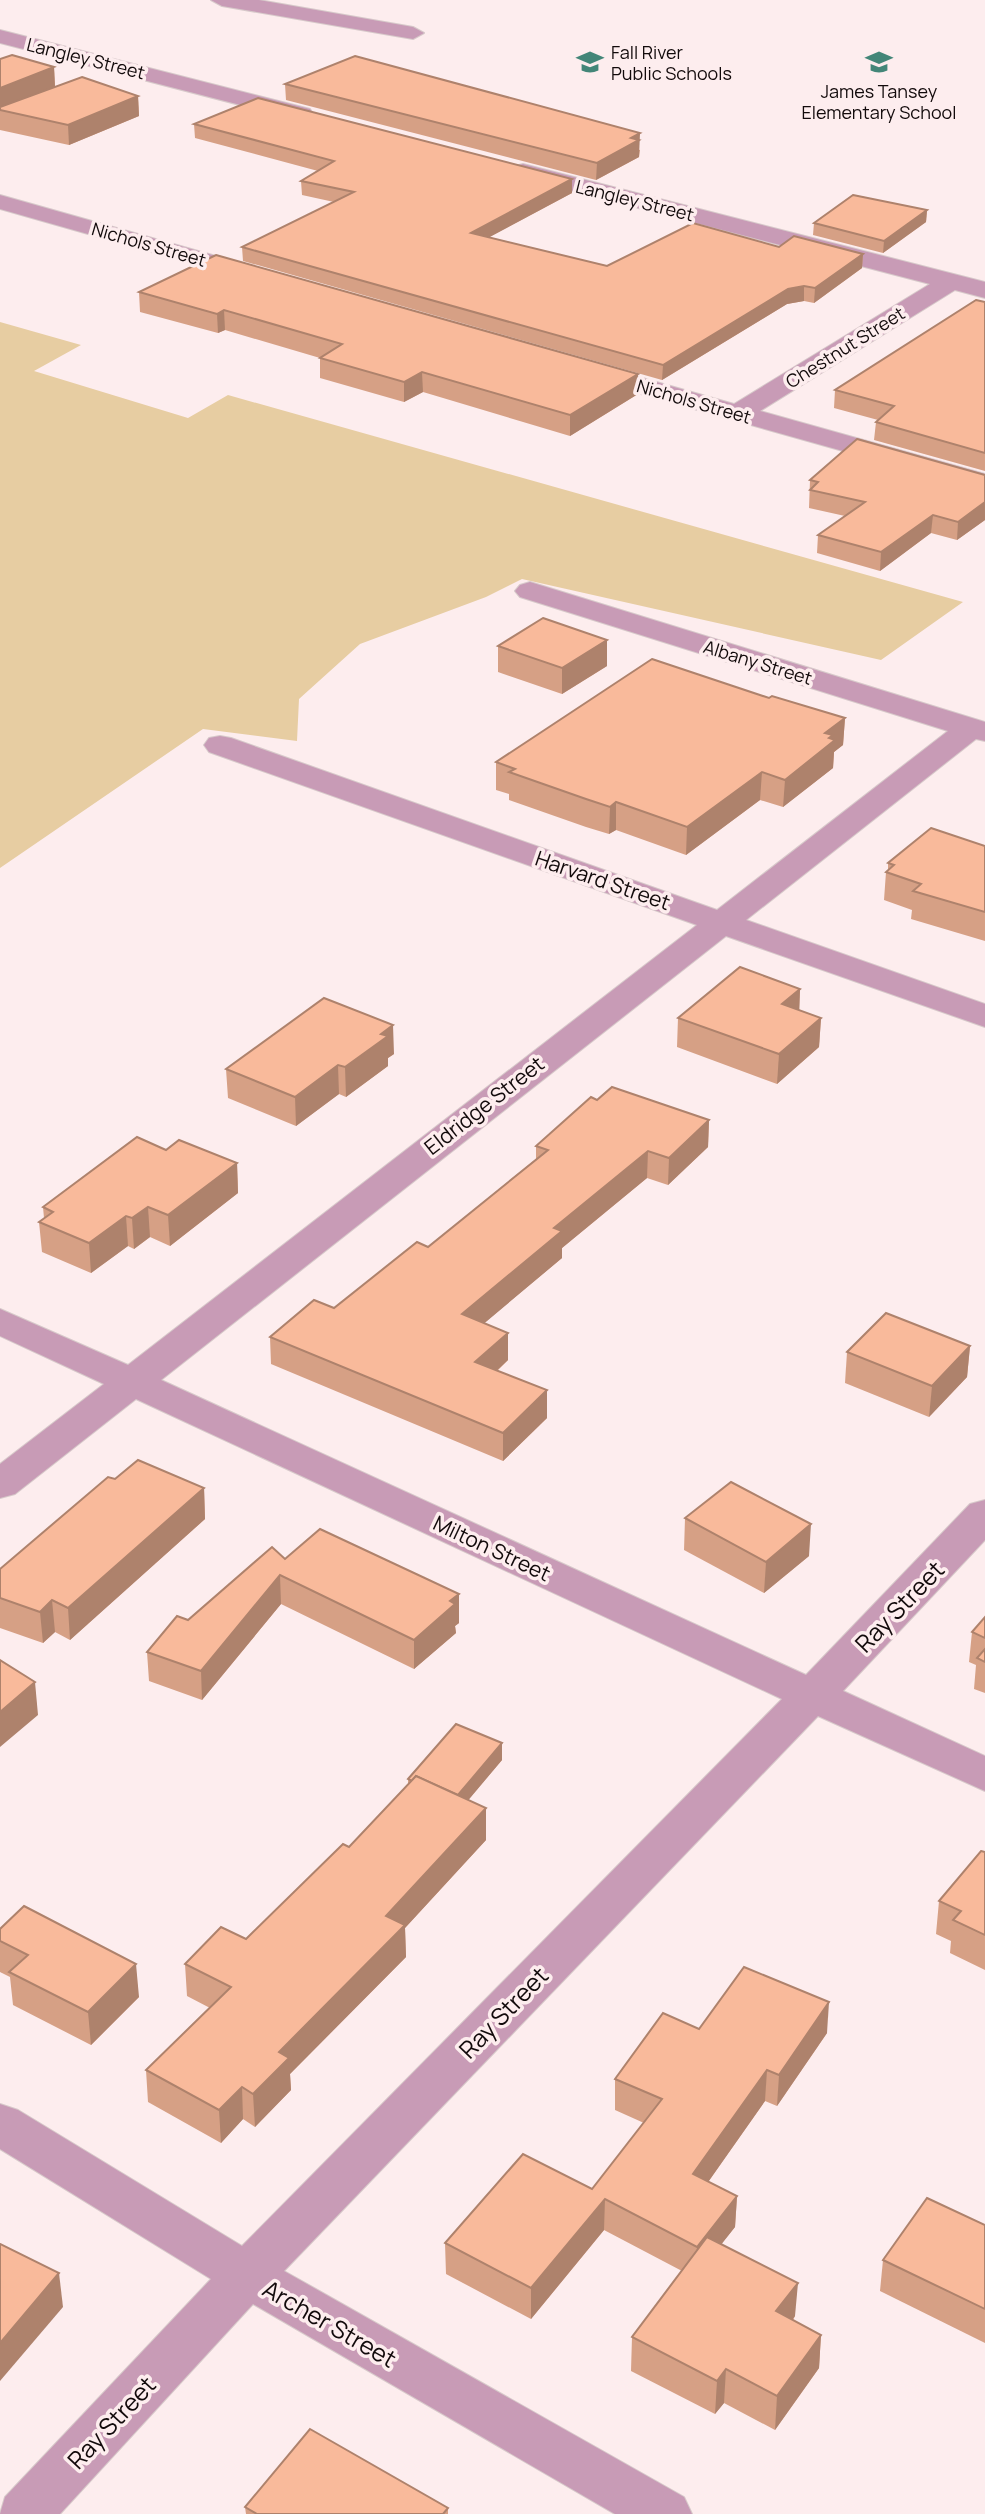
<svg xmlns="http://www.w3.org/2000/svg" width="985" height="2514" font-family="Manrope,sans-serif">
	<rect width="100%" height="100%" fill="#fdedee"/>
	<path fill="#e7cda2" d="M0,322L81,345L34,371L188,418L228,395L963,602L881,660L522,579L486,597L360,644L299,699L297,741L203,729L0,868Z"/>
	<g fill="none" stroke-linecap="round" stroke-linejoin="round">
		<g stroke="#d7c9ca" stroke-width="2">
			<g id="minor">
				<path d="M211,0H259L413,27L424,33L413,39L222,6Z"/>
				<path d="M0,30L310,109L313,114L302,121L0,43Z"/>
				<path d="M523,164L985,282V298L955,290L760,411L985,474V491L577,376L573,370L577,364L586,362L734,404L930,284L515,176L511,171L515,166Z"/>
				<path d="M0,195L262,269L265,274L262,279L253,281L0,209Z"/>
				<path d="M530,582L985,722V741L976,739L746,920L985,1004V1027L726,936L161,1380L806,1675L970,1504L985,1500V1540L843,1691L985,1756V1791L818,1716L284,2271L684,2497L692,2514H615L253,2304L60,2514H0L5,2497L211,2279L0,2149V2104L18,2110L242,2246L782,1699L136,1399L15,1494L0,1498V1464L104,1384L0,1336V1309L128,1365L697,925L209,752L204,745L209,738L220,736L231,738L717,910L948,731L520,597L515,591L520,585Z"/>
			</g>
		</g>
		<use href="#minor" fill="#c89bb6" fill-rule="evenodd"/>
	</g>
	<g fill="#d6a085">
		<path d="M0,59L54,67L55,87L138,96L139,116L69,145L0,130Z"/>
		<path d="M285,84L640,150L639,157L596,180L286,100Z"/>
		<path d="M194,124L572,193L489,237L607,266L779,247L863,254L862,268L814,303L804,301L787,304L662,380L243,261L242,247L334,202L302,195L301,181L318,171L195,138Z"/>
		<path d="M927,210L926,222L883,253L813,235L814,223Z"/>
		<path d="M139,292L638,374V394L570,436L423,392L404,402L320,378V358L225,330L218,333L140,312Z"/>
		<path d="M985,302V471L874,440L876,422L878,420L834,408L835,390Z"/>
		<path d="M985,475V520L957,540L931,533L880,571L817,553L818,535L845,516L809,508L810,480Z"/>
		<path d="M607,640V666L562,694L498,672V646Z"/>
		<path d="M769,698L845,718L843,745L834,752L833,768L783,807L760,800L686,855L616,830L609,834L586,827L509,800V794L496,790V762Z"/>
		<path d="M985,846V941L911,919L912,910L884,900L886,872L888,870V863Z"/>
		<path d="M800,989L799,1010L821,1018L819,1047L777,1084L677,1047L678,1018Z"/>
		<path d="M394,1054L388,1058V1066L346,1097L339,1094L296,1126L228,1098L226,1069Z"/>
		<path d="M597,1100L709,1120L708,1147L668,1185L647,1178L562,1248V1258L484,1323L508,1360L497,1371L547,1418L503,1461L271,1364L270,1337L334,1308L428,1247L536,1159V1146Z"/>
		<path d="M166,1150L237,1163L238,1193L170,1246L150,1237L134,1249L128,1246L91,1273L42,1252L39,1222L44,1218L43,1207Z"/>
		<path d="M970,1346L967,1377L929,1417L845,1383L847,1352Z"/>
		<path d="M115,1479L204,1488L205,1519L70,1640L55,1632L43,1643L0,1628V1569Z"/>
		<path d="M685,1518L809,1556L764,1593L684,1550Z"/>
		<path d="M285,1559L459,1623L455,1626L456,1633L414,1669L281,1604L202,1700L149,1681L147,1652L188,1620Z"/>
		<path d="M985,1617V1693L974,1689L976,1665L969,1662L972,1632Z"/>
		<path d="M502,1743V1760L468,1800L486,1840L405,1928L406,1957L290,2074L291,2090L255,2127L243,2119L221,2143L148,2102L146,2070L210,2008L187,1996L185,1964L246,1939L349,1847L408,1784V1779Z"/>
		<path d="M985,1852V1970L950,1953L951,1941L936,1934L939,1901Z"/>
		<path d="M0,1929L139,1997L91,2045L13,2005L10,1977L0,1972Z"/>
		<path d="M699,2029L827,2033L777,2106L765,2101L708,2182L737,2196L735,2227L721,2244L795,2316L793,2320L821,2335L819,2368L775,2430L724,2403L715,2414L631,2371L632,2337L682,2271L604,2230L531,2319L446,2274L445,2243L592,2189L644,2123L615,2110V2079Z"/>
		<path d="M985,2225V2343L880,2291L883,2260Z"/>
		<path d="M245,2507L448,2508V2514H246Z"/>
	</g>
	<g fill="#ae826c">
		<path d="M54,67L55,87L0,108V88Z"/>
		<path d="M138,96L139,116L69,145L68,125Z"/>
		<path d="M640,133L639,157L596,180L597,163L631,138Z"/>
		<path d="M572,179V193L471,247V233Z"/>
		<path d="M927,210L926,222L883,253L884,241Z"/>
		<path d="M863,254L862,268L814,303L815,288Z"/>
		<path d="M804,286V301L787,304L662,380L663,365L788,289Z"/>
		<path d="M224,310L225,330L218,333L217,314Z"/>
		<path d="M422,372L423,392L404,402V382Z"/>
		<path d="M638,374V394L570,436V415Z"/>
		<path d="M985,502V520L957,540L958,522Z"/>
		<path d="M933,515L931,533L880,571L881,552Z"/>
		<path d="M607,640V666L562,694V668Z"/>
		<path d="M845,718L843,745L834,752L833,768L783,807L785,780L825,733Z"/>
		<path d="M762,772L760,800L686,855L687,827Z"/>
		<path d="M616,802V830L609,834L610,807Z"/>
		<path d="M800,989L799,1018L782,1004Z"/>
		<path d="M821,1018L819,1047L777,1084L779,1054Z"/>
		<path d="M393,1025L394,1054L388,1058V1066L346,1097L345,1067L381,1034Z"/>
		<path d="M338,1065L339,1094L296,1126L295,1097Z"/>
		<path d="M709,1120L708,1147L668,1185L669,1158Z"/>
		<path d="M648,1151L647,1178L562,1248V1258L462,1342V1314L554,1228Z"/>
		<path d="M237,1163L238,1193L170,1246L168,1215Z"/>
		<path d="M148,1207L150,1237L134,1249L132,1218Z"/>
		<path d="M126,1216L128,1246L91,1273L89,1243Z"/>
		<path d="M508,1333V1360L476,1390L475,1362Z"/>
		<path d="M970,1346L967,1377L929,1417L932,1386Z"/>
		<path d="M547,1390V1418L503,1461V1433Z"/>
		<path d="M204,1488L205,1519L70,1640L68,1608Z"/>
		<path d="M811,1524L809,1556L764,1593L766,1562Z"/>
		<path d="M280,1575L281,1604L202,1700L201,1671Z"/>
		<path d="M459,1594V1623L455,1626L456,1633L414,1669V1640L450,1601Z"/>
		<path d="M52,1600L55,1632L43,1643L40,1612Z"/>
		<path d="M35,1682L38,1715L0,1747V1712Z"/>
		<path d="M502,1743V1760L455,1816L454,1799Z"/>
		<path d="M486,1808V1840L405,1928L406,1957L290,2074L291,2090L255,2127L253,2094L279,2052L386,1916Z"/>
		<path d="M136,1964L139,1997L91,2045L88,2012Z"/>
		<path d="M829,2002L827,2033L777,2106L779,2075Z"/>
		<path d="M767,2070L765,2101L692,2205L693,2174Z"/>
		<path d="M242,2087L243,2119L221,2143L219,2110Z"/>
		<path d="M737,2196L735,2227L695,2278L697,2247Z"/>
		<path d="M605,2199L604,2230L531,2319V2288Z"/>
		<path d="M59,2273L63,2307L0,2381V2343Z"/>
		<path d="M798,2283L795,2316L774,2345L776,2311Z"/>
		<path d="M821,2335L819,2368L775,2430L777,2396Z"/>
		<path d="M726,2369L724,2403L715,2414L717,2381Z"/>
	</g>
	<g fill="#f9ba9b" stroke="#ae826c" stroke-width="2">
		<path d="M12,55L54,67L0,88V59Z"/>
		<path d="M355,56L640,133L631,138L639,140L597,163L285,84Z"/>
		<path d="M82,77L138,96L68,125L0,110V107Z"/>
		<path d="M258,98L572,179L471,233L607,266L693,223L779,247L794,236L863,254L815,288L804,286L788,289L663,365L242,247L354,192L301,181L334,161L194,124Z"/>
		<path d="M853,195L927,210L884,241L814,223Z"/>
		<path d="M216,255L638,374L570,415L422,372L404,382L320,358L342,344L224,310L217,314L139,292Z"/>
		<path d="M976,300L985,302V453L876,422L894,406L835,390Z"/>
		<path d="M857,439L985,475V502L958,522L933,515L881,552L818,535L865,502L810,490L818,482L810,480Z"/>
		<path d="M543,618L607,640L562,668L498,646Z"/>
		<path d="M652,659L769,698L772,696L845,718L825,733L833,735L829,738L835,740L785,780L762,772L687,827L616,802L610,807L586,799L509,772L515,769L496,762Z"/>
		<path d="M931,828L985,846V912L913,891L921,884L886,872L894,865L888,863Z"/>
		<path d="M740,967L800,989L782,1004L821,1018L779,1054L678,1018Z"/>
		<path d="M324,998L393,1025L381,1034L388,1036L345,1067L338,1065L295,1097L226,1069Z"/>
		<path d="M612,1087L709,1120L669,1158L648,1151L554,1228L562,1231L462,1314L508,1333L475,1362L547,1390L503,1433L270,1337L314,1300L334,1308L417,1242L428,1247L548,1150L536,1146L591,1097L597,1100Z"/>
		<path d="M137,1137L166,1150L179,1140L237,1163L168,1215L148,1207L132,1218L126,1216L89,1243L39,1222L53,1212L43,1207Z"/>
		<path d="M886,1313L970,1346L932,1386L847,1352Z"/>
		<path d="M138,1460L204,1488L68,1608L52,1600L40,1612L0,1598V1569L108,1477L115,1479Z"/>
		<path d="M731,1482L811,1524L766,1562L685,1518Z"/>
		<path d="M320,1529L459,1594L450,1601L455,1604L414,1640L280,1575L201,1671L147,1652L177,1616L188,1620L272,1547L285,1559Z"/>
		<path d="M985,1617V1638L972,1632Z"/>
		<path d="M985,1649V1662L977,1658Z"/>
		<path d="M0,1660L35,1682L0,1712Z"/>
		<path d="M456,1724L502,1743L458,1795L416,1776L412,1781L408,1779Z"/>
		<path d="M416,1776L486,1808L386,1916L405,1925L279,2052L289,2058L253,2094L242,2087L219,2110L146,2070L231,1987L185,1964L221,1927L246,1939L343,1844L349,1847Z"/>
		<path d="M981,1851L985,1852V1935L953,1920L961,1911L939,1901Z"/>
		<path d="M24,1906L136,1964L88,2012L9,1972L28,1955L0,1941V1929Z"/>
		<path d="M744,1967L829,2002L779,2075L767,2070L693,2174L737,2196L697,2247L605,2199L531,2288L445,2243L523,2154L592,2189L662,2099L615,2079L663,2013L699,2029Z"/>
		<path d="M927,2198L985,2225V2309L883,2260Z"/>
		<path d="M707,2237L798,2283L776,2311L821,2335L777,2396L726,2369L717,2381L632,2337Z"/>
		<path d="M0,2244L59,2273L0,2343Z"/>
		<path d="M310,2429L448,2508L443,2514H257L245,2507Z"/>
	</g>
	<defs>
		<g id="school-bare" transform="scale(2.1)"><path d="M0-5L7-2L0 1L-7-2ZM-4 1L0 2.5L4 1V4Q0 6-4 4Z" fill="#438678" stroke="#fdedee" stroke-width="2.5" paint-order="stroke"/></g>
	</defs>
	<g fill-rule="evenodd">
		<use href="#school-bare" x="590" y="62"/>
		<use href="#school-bare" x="879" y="62"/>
	</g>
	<g text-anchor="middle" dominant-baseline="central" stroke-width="7" stroke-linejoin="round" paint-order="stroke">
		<g font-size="18" fill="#120a0b" stroke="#fdedee" text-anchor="start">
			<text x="611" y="52">Fall River<tspan x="611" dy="21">Public Schools</tspan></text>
			<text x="879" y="91" text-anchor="middle">James Tansey<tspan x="879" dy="21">Elementary School</tspan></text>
		</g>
		<g font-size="18" fill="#120a0b" stroke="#fdedee">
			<text transform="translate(86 58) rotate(14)">Langley Street</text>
			<text transform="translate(635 200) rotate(14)">Langley Street</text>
			<text transform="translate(149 244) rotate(16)">Nichols Street</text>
			<text transform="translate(845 347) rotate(-32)">Chestnut Street</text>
			<text transform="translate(694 401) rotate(16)">Nichols Street</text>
			<text transform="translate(758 662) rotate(17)">Albany Street</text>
		</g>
		<g font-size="21" fill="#120a0b" stroke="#fdedee">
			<text transform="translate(603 880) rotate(19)">Harvard Street</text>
			<text transform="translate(484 1105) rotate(-38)">Eldridge Street</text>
			<text transform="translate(492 1548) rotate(25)">Milton Street</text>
		</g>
		<g font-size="24" fill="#120a0b" stroke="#fdedee">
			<text transform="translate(899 1606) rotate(-46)">Ray Street</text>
			<text transform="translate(503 2012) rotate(-46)">Ray Street</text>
			<text transform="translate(330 2323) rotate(30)">Archer Street</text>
			<text transform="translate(111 2422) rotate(-47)">Ray Street</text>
		</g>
	</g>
</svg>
